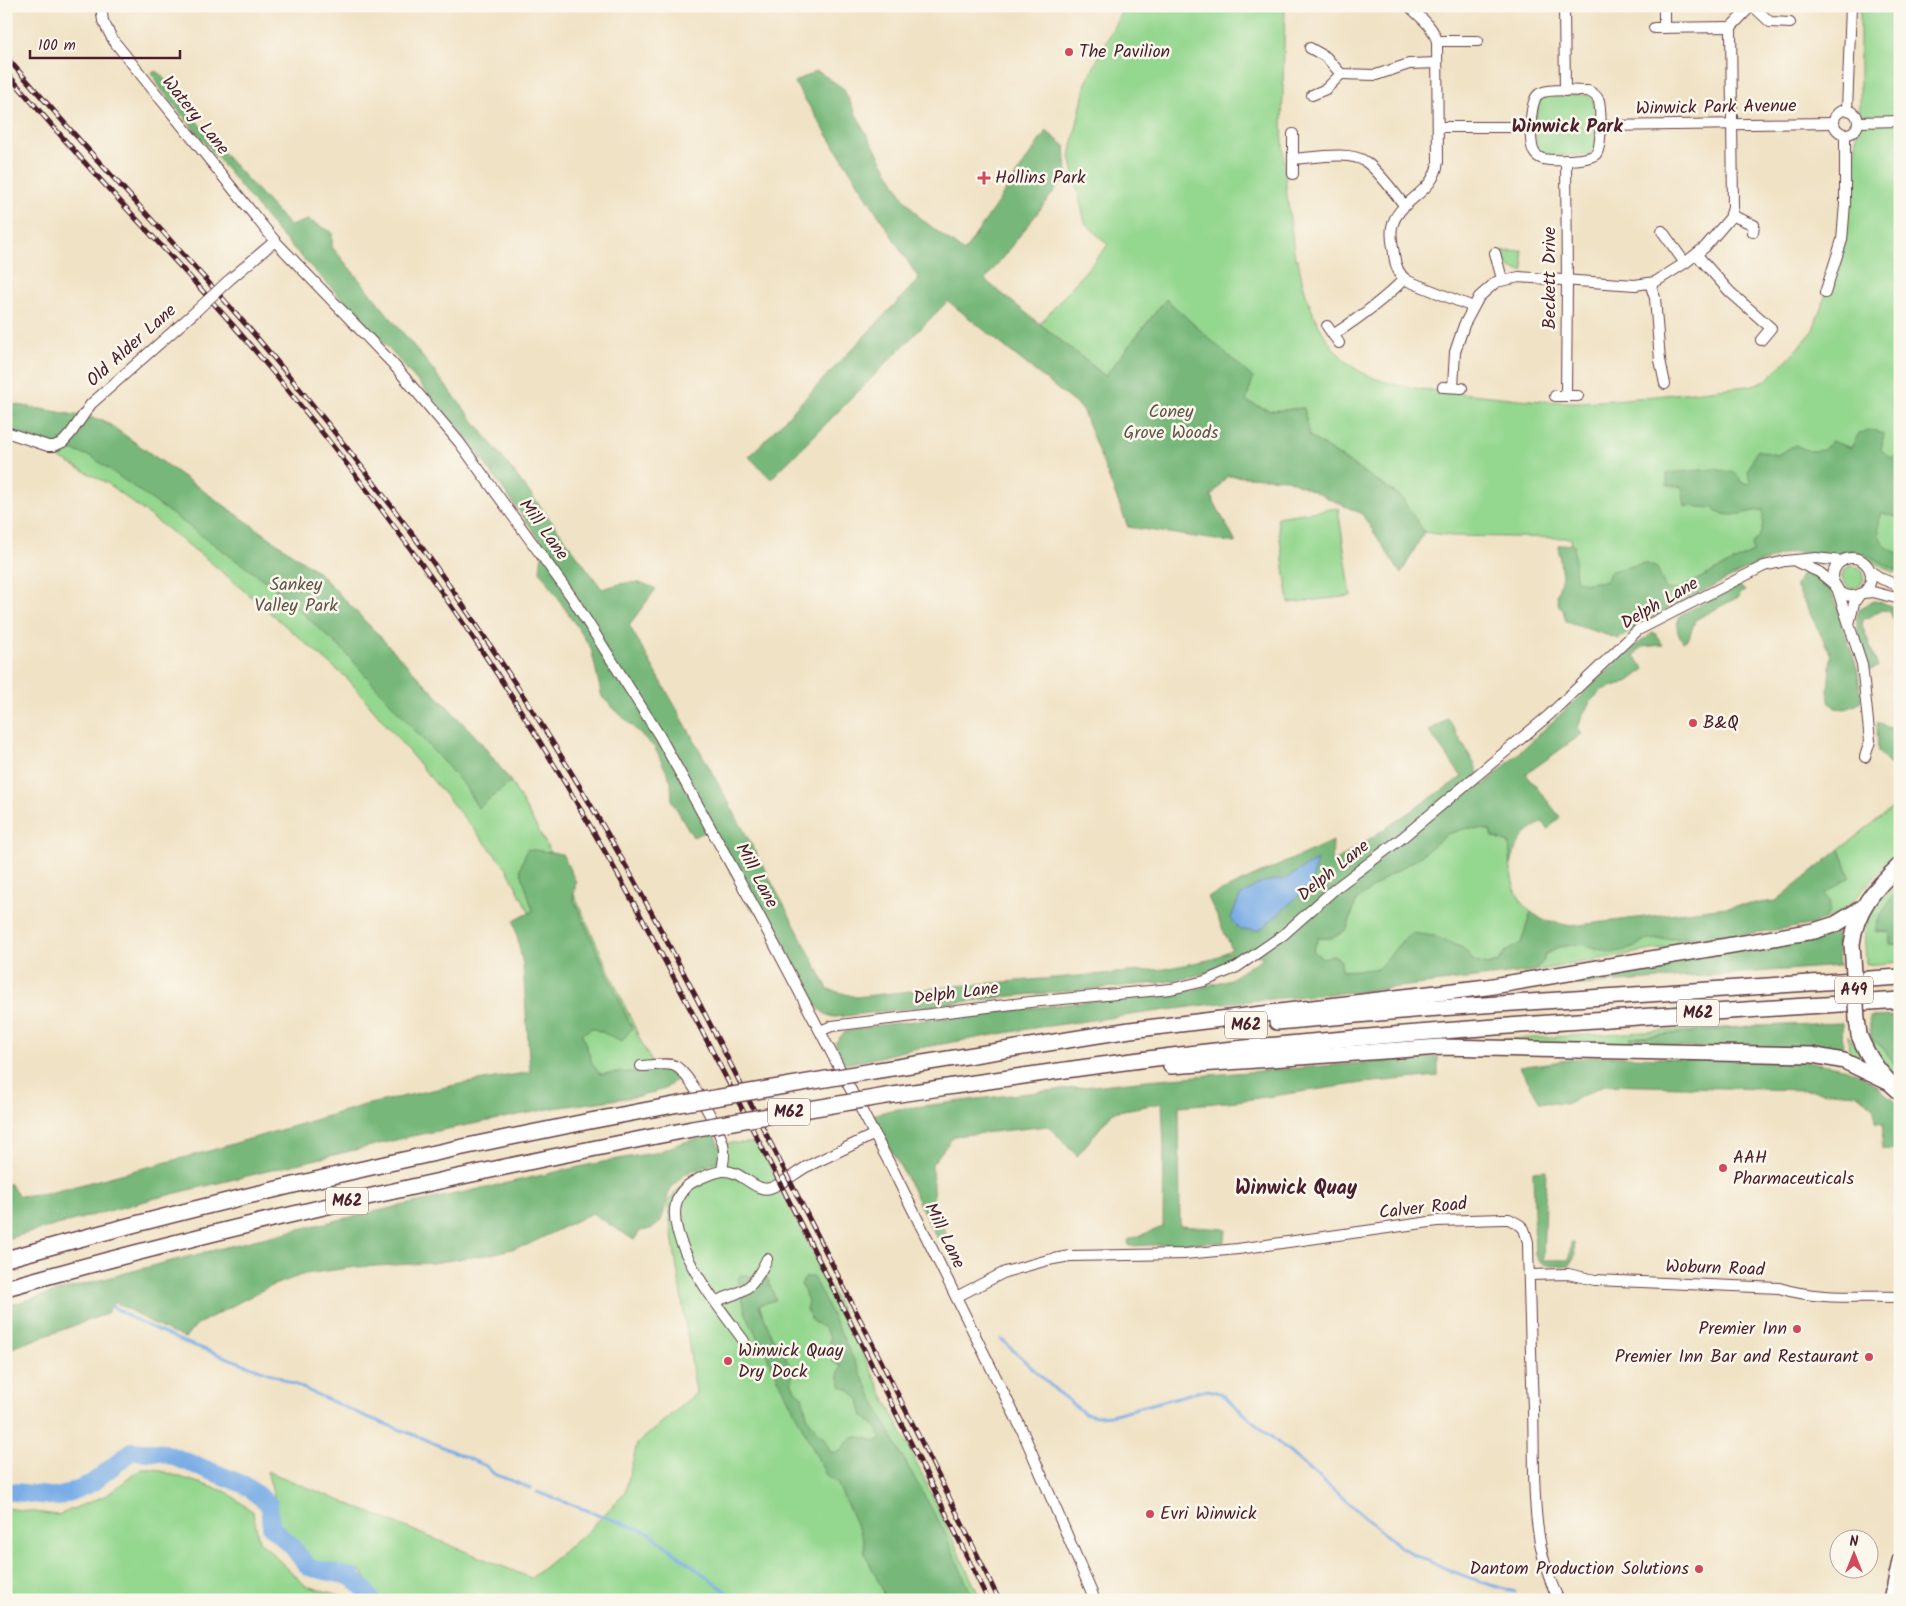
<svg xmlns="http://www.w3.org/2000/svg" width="1906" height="1606" font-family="Kalam,sans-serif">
	<rect width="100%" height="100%" fill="#fbf7ec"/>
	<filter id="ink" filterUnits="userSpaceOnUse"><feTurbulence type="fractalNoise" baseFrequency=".02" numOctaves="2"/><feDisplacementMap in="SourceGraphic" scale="10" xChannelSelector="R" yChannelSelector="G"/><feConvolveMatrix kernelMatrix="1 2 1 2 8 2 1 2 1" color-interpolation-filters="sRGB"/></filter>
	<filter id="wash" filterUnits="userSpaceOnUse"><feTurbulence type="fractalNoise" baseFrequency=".0096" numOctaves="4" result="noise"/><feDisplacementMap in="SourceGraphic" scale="20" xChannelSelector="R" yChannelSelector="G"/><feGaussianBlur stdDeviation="1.12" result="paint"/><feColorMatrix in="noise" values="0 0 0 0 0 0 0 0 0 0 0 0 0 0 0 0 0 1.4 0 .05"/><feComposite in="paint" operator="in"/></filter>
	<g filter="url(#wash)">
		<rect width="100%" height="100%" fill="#f0e2c5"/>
		<g fill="#94d78f" stroke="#6f7b5d">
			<path d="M1124,6H1285L1282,127L1286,187L1295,259H1298C1303,294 1319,339 1348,363C1377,387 1422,389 1459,393C1499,396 1539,403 1580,402C1635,400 1694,391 1749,386L1764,382L1796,351L1812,332L1845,242L1860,106V6H1900V572H1893L1858,554L1772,550L1661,605H1576L1571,538L1452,536L1424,532L1401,497L1309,436L1304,408L1270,411L1245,401L1208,339L1166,299L1105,376L1040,324L1108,245L1085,223L1070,156L1086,83Z"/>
			<path d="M1550,95H1584L1589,96L1594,101L1596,146L1589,155L1547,156L1540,153C1533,140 1534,110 1541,98Z"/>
			<path d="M1522,250L1524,271C1510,270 1503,267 1503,252Z"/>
			<path d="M6,403L103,420L318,572L479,740L511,782L572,890L645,1050L659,1075L596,1078L544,941L507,869L348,679L208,560L107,483L6,430Z"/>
			<path d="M1338,508L1351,596L1289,603L1277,517Z"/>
			<circle cx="1853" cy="577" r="11"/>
			<path d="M1893,768L1900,770V849L1845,910L1824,920L1829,912L1823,894L1850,877L1840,849L1891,809L1896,794Z"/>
			<path d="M1467,828L1490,830L1492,837L1509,843C1512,872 1508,890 1531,912L1521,943L1505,952L1499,962L1486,965L1474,961L1463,948L1434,936L1412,934L1401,942L1378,969L1341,971V961L1334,955L1323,959L1313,951L1318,938H1333L1347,929L1356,901L1388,876L1417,859L1447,834Z"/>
			<path d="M1900,879V888L1886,907L1878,920L1876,932H1890V943L1900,945V962L1866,965C1866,954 1864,943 1865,932C1868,911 1885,894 1900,879Z"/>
			<path d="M1732,936L1533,971L1543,962L1545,955L1558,947L1581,944L1634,948L1644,940Z"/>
			<path d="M1759,1026L1630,1038L1631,1045L1493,1043L1494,1040Z"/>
			<path d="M1848,1035L1863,1059L1862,1062L1847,1057L1849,1052Z"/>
			<path d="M1871,1038C1883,1048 1900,1064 1900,1080L1875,1052Z"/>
			<path d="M723,1143H758L912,1453L981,1600H380L362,1572L313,1560L277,1522L275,1500L267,1471L531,1578L587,1532L625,1493L637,1444L696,1393L667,1202Z"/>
			<path d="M141,1469H155L227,1492L253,1512L259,1541L306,1586L347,1597L348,1600H6V1508L58,1515L107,1495Z"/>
		</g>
		<g fill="#77b87a" stroke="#606c52">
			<path d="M156,71L161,75L212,141L290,226L308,220L332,232V247C425,358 516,472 602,589C623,583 636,578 656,589L629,625C698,745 764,866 828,989L856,997L956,986L1165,969L1213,959L1232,949L1208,897L1333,841L1332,864L1462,777L1429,731L1448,718L1475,765L1483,786L1631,649L1654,632L1663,645L1641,647L1634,656L1645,669L1629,681L1602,690L1591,701L1583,714L1578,728L1582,734L1526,774L1560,817L1548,829L1543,822C1524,832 1515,844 1511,865L1509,843L1492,837L1490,830L1467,828L1447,834L1417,859L1388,876L1356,901L1347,929L1333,938H1318L1313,951L1323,958L1334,955L1341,961V971L1378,969L1401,942L1412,933L1434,936L1463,948L1474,961L1486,965L1499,962L1505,952L1521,943L1531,912L1543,920L1571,926L1776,901L1840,849L1850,877L1824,894L1830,901L1829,912L1824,920L1810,925L1732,936L1644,940L1634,948L1612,953L1581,944L1558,947L1545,954L1543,962L1533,971L1365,991L1212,1004L1034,1028L907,1050L876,1058L845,1064L835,1043L845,1032L880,1025L1192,990L1230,979L1264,957L1247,953L1212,971L1191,977L1159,983L1012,996L835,1017C826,1016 822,1012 816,1005L774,925L748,906L710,830L693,837L672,801L671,781L655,748L602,697L591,648L540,571L543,544L459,428L381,340L277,231L161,89L152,73Z"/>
			<path d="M817,71L843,88L863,128L905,200L920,218L964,252L1046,131L1065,146L1067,175L985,280L1105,376L1166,299L1253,378L1246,401L1270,411L1304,408L1309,436L1401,497L1424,532L1401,574L1362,514L1287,479L1227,476L1211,496L1236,543L1128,527L1082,409L948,301L771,479L749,457L919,279L794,82Z"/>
			<path d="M6,403L103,420L318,572L479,740L511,782L478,808L464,785L343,650L272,586L92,457L6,429Z"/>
			<path d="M1869,430L1884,434L1881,450L1892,458L1900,453V518L1882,513C1874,531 1880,549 1900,553V569H1894L1863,553L1853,550L1817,554L1795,552L1784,554L1755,565L1662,612L1619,639L1566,622L1563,609L1559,607L1557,595L1562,576L1558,545L1574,544L1576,580L1586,583L1606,581L1611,571L1645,563L1657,568L1666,589L1676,590L1753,552L1752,543C1764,535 1763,523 1763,510C1743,511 1735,520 1715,511L1714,508L1685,506L1682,487L1667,485V473L1714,469L1736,473L1742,483L1750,484L1748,471L1757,450L1777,455L1795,445L1809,451L1824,450L1831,441L1851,448L1859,433Z"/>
			<path d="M1802,573L1818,578L1830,590L1838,607L1842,626L1855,661L1858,672L1861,699L1858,704L1846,709L1835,708L1831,704L1829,700L1828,691L1831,655L1796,586Z"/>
			<path d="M1739,585L1745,591L1739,594L1740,596L1695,620L1689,638L1683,642C1677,632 1674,624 1682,614Z"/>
			<path d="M1874,601L1881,602L1900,610V631L1889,611L1881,610L1863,620L1862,625L1878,667L1869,670C1864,651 1852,627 1859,609Z"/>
			<path d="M1877,723L1893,729L1900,723V770L1893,768L1878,752Z"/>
			<path d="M527,849L562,854L576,882L573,898L632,1028L622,1041L592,1028L582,1034L593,1065L600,1074L644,1071L648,1064L668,1062L680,1077L665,1089L641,1096L554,1108L412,1136L156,1198L6,1239V1184H10L19,1196L49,1193L209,1151L365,1105L455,1085L530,1072L523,965L514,921L533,911L520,869Z"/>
			<path d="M1900,888V945L1890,944V932L1875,931C1880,916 1888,900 1900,888Z"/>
			<path d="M1836,930L1839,966L1578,985V977Z"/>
			<path d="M1900,1016V1071L1882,1047L1871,1038L1869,1017Z"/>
			<path d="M1842,1023L1843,1054L1631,1045L1630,1038L1759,1026Z"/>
			<path d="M1596,1056L1811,1062L1848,1069L1863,1076L1900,1105V1150L1882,1149L1883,1123L1875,1122L1874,1107L1858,1094L1803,1090L1604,1085L1566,1104L1540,1102L1520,1067Z"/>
			<path d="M1438,1057V1076L1363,1083L1237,1101L1179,1106L1180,1226L1226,1229L1225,1242L1129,1246L1128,1240L1163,1227L1164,1148L1162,1103L1113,1112L1077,1156L1048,1126L954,1136L932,1164L934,1209L948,1237H936L906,1177L872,1115L891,1110L1010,1095L1147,1080Z"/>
			<path d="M714,1135L721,1150L720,1159C701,1169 688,1167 673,1186C659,1205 672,1228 640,1231L634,1240L592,1213L527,1245L492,1254L432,1263L356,1267L305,1274L268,1287L196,1325L185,1338L163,1329L115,1302L106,1314L6,1350V1306C164,1261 324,1221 484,1188C541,1176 598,1161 655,1153L681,1143Z"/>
			<path d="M1546,1170L1543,1260H1569L1571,1243H1574L1575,1256L1569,1265C1556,1266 1542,1269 1535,1255L1533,1171Z"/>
			<path d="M740,1275H748L753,1279L767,1277L776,1300L759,1305L773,1339L786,1349V1359L791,1367L792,1384L795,1390L802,1396L808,1419L827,1442L830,1452H840C851,1434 857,1435 876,1441L882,1438L876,1427L863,1416L859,1400L851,1391L842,1387L838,1375L841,1366L833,1362L829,1347L830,1338L824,1328L812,1321L806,1309L808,1301L801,1284L806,1277H813L896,1445L942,1527L974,1600H884L882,1589L865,1554L864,1541L837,1483L826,1475L746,1314L738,1281Z"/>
		</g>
		<path fill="#7aade6" stroke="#626688" d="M1317,860L1311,885L1260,930H1240L1231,918L1240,896L1262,882L1285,879Z"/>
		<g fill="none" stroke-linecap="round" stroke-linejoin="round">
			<g stroke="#7aade6" stroke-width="3">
				<path d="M112,1306L137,1321L179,1340L274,1375L362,1415L422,1438L486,1466L494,1474L530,1488"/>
				<path d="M1001,1339L1059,1393L1084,1413L1096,1416L1111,1415L1197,1392L1208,1390L1220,1393L1400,1547C1437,1567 1475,1581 1515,1592"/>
				<path d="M537,1492L649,1533L737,1600"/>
			</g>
			<path stroke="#7aade6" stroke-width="18" d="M6,1491L58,1497L92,1483L132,1451L164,1453L208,1470L245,1485L269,1504L271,1527L291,1545L308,1567L352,1577L365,1590L371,1600"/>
		</g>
	</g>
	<g filter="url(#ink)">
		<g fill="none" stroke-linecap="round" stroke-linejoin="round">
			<g stroke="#633c42" stroke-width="12">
				<g id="minor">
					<path d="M101,6L103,21L113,40L275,241L393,364L459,442L571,596L659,735L761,919L893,1170L1022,1430L1095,1600"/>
					<path d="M1409,6C1420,17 1433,26 1437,41L1438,162C1434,195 1398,199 1392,227C1390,236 1393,245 1394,254C1395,265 1398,275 1408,281L1473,307"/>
					<path d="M1564,6L1565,91"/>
					<path d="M1753,6L1770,22L1790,23"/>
					<path d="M1664,11V28"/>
					<path d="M1654,28L1731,27"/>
					<path d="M1437,41H1478"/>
					<path d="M1310,48L1326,57L1341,74L1326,89L1312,95"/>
					<path d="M1341,74L1376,75L1409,64L1437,63"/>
					<path d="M1588,91C1593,93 1597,96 1599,101C1601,111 1602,147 1596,154C1589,161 1553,161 1543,159C1540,158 1536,156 1534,152C1529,143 1529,100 1539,94C1547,88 1577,91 1588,91Z"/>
					<circle cx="1846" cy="122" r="12"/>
					<path d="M1847,110L1851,6"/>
					<path d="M1858,122L1900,121"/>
					<path d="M1600,126L1833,123"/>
					<path d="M1438,127H1531"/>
					<path d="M1293,134V174"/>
					<path d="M1293,159C1313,158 1350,150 1366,162C1379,171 1395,194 1405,206"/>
					<path d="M1566,160L1567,281L1566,396"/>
					<path d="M1731,215L1754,225L1753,232"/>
					<path d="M1662,231L1685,263"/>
					<path d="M1495,253L1502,279"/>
					<path d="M1697,255L1730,292L1771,328L1761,340"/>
					<path d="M228,281L275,241"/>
					<path d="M1650,283L1655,298L1660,360L1665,384"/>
					<path d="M1825,293L1842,240L1845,204V134"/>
					<path d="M1327,326L1339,343"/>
					<path d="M1333,335C1359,318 1383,301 1404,279"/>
					<path d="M1443,387L1462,388"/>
					<path d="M1453,387L1455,352L1464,325L1479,297L1496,282L1519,277L1635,285L1655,282L1685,263L1705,247L1730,218L1733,207L1731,27L1751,6"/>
					<path d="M1555,396H1578"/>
					<path d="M6,432L48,446H54L63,442L71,433L91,404L195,312"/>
					<circle cx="1852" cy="577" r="19"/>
					<path d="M1797,562L1819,572L1836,586"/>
					<path d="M1870,571L1882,579L1900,586"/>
					<path d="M1837,588L1862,664L1870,741L1865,757"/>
					<path d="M1863,593L1873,592L1900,599"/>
					<path d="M1849,624L1854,603L1860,594"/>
					<path d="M820,1031L832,1026L1030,1002L1171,989L1205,981L1237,967L1283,935L1336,888L1402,838L1548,716L1638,630L1764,566L1785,561L1816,558L1842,561"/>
					<path d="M641,1066C651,1066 666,1062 675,1066C689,1072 719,1130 723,1144C726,1154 723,1162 722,1171"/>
					<path d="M1529,1275L1568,1274L1595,1280L1779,1288C1817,1300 1860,1296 1900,1297"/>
					<path d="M956,1297L1005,1272L1048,1260L1070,1256L1184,1254L1238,1249L1437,1221L1503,1219H1509L1520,1225L1524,1229L1528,1242C1529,1298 1531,1353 1533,1409C1535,1473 1529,1542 1559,1600"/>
					<path d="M716,1301C747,1290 752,1290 767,1259"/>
					<path d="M744,1341C721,1309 639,1213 693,1182C702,1177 712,1173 722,1171C741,1169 755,1193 770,1188C783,1184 794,1174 806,1167C829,1156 852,1145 875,1134"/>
				</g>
			</g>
			<g stroke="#633c42" stroke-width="18">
				<g id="highway">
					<path d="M1852,944C1856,909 1875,888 1900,865"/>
					<path d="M1277,1022L1424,1009L1900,977"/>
					<path d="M1859,1035C1868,1058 1881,1076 1900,1092"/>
					<path d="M1171,1066L1441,1047L1812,1055L1844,1061L1890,1083"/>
					<path d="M873,1071L1130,1030L1487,987L1814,931L1836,924L1862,908"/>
					<path d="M886,1096C995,1080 1105,1063 1215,1051C1443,1028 1672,1015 1900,1000"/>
					<path d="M6,1259C228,1197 453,1146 679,1104"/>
					<path d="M6,1288C232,1224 461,1174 692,1129"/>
					<path d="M1892,1600L1900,1561"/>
				</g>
			</g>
			<use href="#minor" stroke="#fff" stroke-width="10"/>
			<use href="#highway" stroke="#fff" stroke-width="15"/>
			<g stroke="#4a1f2b" stroke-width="5">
				<g id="rail">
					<path d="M6,57C35,89 63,122 92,154C148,216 205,277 259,340C335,430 407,523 473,620C539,717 601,818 656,921C703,1008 747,1097 792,1185C862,1323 932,1460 999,1600"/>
					<path d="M6,72C30,100 54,128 78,155C135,219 195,280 251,346C326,434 397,527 463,623C586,802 685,996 783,1189C852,1326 922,1462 988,1600"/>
				</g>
			</g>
			<use href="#rail" stroke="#fbf7ec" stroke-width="3" stroke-dasharray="9" stroke-linecap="butt"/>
			<g stroke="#633c42" stroke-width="12" stroke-linecap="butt">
				<path id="minor-bridge" d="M195,312L228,281"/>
			</g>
			<g stroke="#633c42" stroke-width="18" stroke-linecap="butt">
				<g id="highway-bridge">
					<path d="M1852,944L1857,1019L1859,1035"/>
					<path d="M679,1104L873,1071"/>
					<path d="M692,1129L886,1096"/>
				</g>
			</g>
			<use href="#minor-bridge" stroke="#fff" stroke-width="10"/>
			<use href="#highway-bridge" stroke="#fff" stroke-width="15"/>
		</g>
	</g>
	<g fill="#d1495b" stroke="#fbf7ec" stroke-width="2">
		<circle cx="1069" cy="52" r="5"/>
		<path d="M981.5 170.5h5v5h5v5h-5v5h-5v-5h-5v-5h5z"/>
		<circle cx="1693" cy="723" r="5"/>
		<circle cx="1723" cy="1168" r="5"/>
		<circle cx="1797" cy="1329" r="5"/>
		<circle cx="1869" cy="1357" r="5"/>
		<circle cx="728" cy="1361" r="5"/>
		<circle cx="1150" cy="1514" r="5"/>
		<circle cx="1699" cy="1569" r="5"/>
	</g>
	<g text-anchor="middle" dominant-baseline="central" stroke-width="5" stroke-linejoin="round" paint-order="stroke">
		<g fill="#fbf7ec" stroke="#7f6065" stroke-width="1">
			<rect x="1835" y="976.5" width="38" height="27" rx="4"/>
			<rect x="1677" y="999.5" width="42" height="27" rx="4"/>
			<rect x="1225" y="1011.5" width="42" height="27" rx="4"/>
			<rect x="768" y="1098.5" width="42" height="27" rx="4"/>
			<rect x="326" y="1187.5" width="42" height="27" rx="4"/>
		</g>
		<g font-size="16" font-weight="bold" fill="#4a1f2b">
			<text x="1854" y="990">A49</text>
			<text x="1698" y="1013">M62</text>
			<text x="1246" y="1025">M62</text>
			<text x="789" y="1112">M62</text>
			<text x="347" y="1201">M62</text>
		</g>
		<g font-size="18" fill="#4a1f2b" stroke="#fbf7ec" text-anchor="start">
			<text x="1079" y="52">The Pavilion</text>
			<text x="995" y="178">Hollins Park</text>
			<text x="1703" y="723">B&amp;Q</text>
			<text x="1733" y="1158">AAH<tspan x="1733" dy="21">Pharmaceuticals</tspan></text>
			<text x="1787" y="1329" text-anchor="end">Premier Inn</text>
			<text x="738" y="1351">Winwick Quay<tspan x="738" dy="21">Dry Dock</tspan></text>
			<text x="1859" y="1357" text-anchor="end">Premier Inn Bar and Restaurant</text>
			<text x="1160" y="1514">Evri Winwick</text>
			<text x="1689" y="1569" text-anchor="end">Dantom Production Solutions</text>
		</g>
		<g font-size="18" fill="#4a1f2b" stroke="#fbf7ec">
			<text transform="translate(1716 108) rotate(-1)">Winwick Park Avenue</text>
			<text transform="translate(195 116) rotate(51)">Watery Lane</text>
			<text transform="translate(1550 278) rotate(-90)">Beckett Drive</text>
			<text transform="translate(132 346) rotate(-42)">Old Alder Lane</text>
			<text transform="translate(543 530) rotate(54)">Mill Lane</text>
			<text transform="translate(1660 604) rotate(-30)">Delph Lane</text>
			<text transform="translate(1334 871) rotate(-39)">Delph Lane</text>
			<text transform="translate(756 876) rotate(62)">Mill Lane</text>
			<text transform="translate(956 994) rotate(-7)">Delph Lane</text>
			<text transform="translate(1423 1209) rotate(-6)">Calver Road</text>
			<text transform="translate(944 1236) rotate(64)">Mill Lane</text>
			<text transform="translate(1715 1269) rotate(2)">Woburn Road</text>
		</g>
		<g font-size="18" fill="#605649" stroke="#fbf7ec">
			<text x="1171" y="412">Coney<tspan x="1171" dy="21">Grove Woods</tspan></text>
			<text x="296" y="585">Sankey<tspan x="296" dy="21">Valley Park</tspan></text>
		</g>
		<g font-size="19" font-weight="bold" fill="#4a1f2b" stroke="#fbf7ec">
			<text x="1567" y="127">Winwick Park</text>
		</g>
		<g font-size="20" font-weight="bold" fill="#4a1f2b" stroke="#fbf7ec">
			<text x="1296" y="1189">Winwick Quay</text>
		</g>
	</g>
	<rect width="1906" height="1606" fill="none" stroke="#fbf7ec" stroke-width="25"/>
	<g transform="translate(1854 1554)"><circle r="24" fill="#fbf7ec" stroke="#b4a19f"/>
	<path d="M0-4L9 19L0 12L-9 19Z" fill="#d1495b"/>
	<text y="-8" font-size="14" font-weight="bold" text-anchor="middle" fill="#4a1f2b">N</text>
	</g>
	<path d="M30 50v8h150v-8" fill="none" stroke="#4a1f2b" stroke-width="2.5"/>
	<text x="38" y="50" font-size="15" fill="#4a1f2b" stroke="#fbf7ec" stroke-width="4" paint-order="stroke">100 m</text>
</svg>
